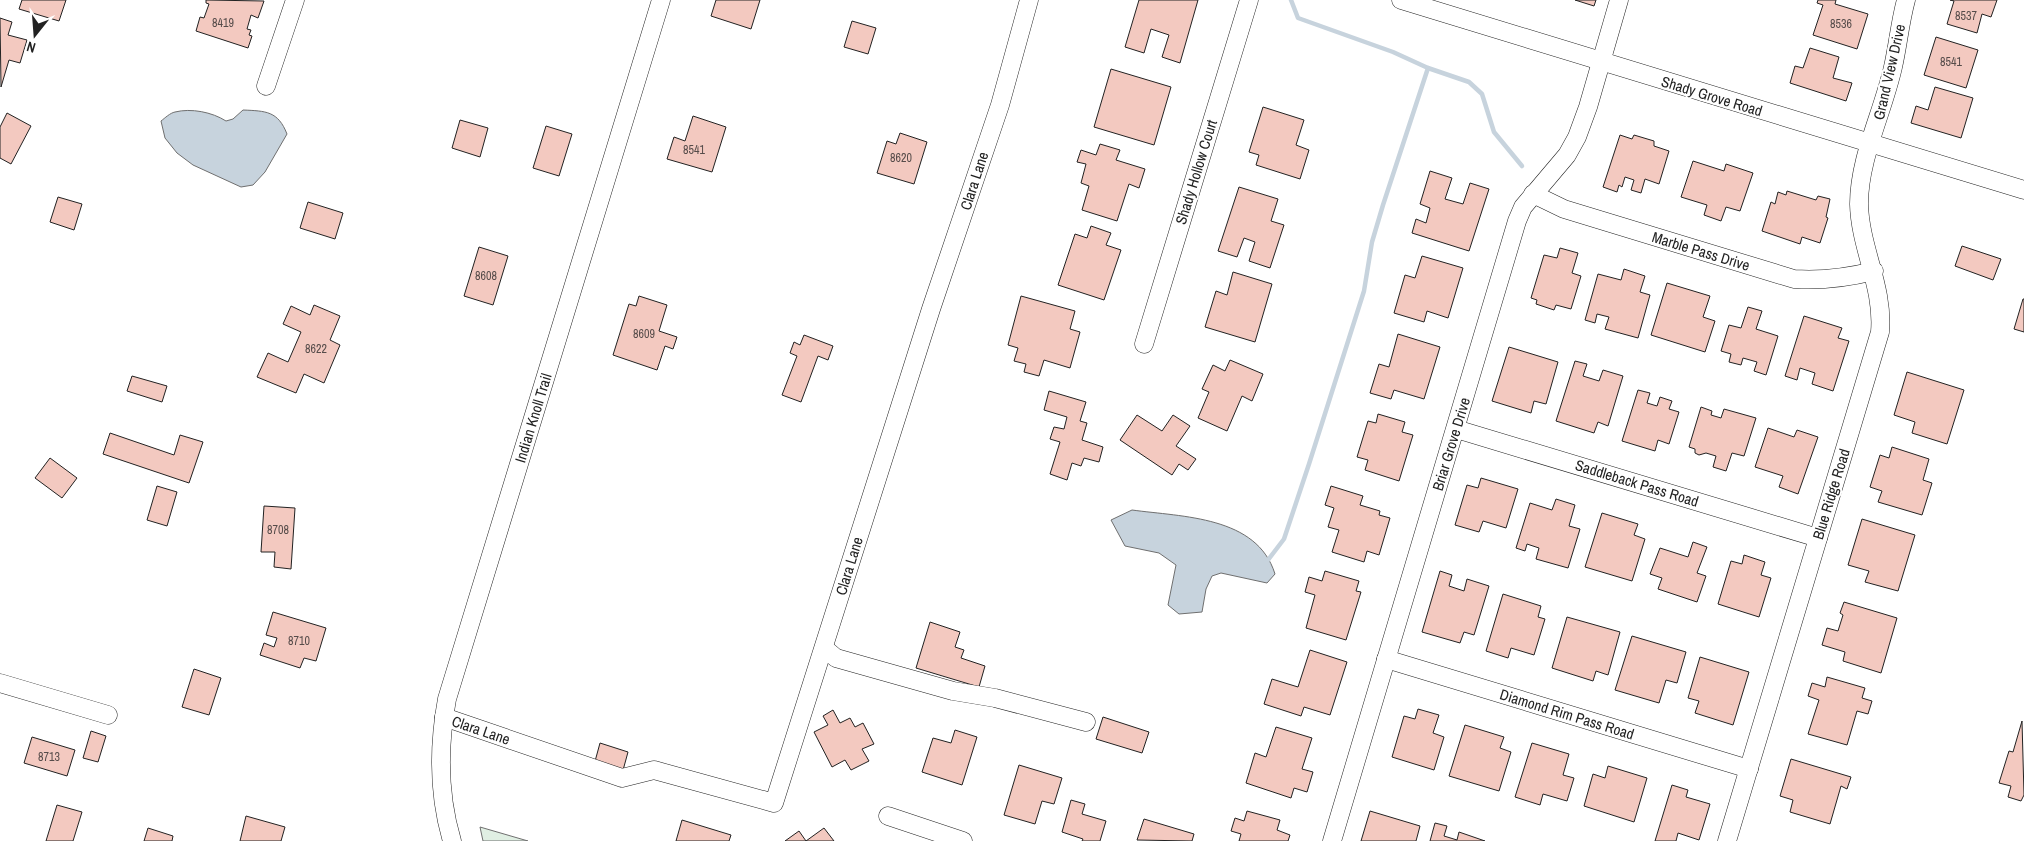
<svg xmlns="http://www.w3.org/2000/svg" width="2024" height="841" font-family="'Archivo Narrow',sans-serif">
	<rect width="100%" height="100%" fill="#fff"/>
	<path fill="#e0efe3" stroke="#6f6f6f" d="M480,827L528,841H483Z"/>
	<g fill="#c7d3dd" stroke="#6f6f6f">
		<path d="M243,110C266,111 278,111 287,134L265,172L253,185L241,187L193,165L177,153L165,138L161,121C165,118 170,113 175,112C191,108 212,112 226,121L233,119Z"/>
		<path d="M1132,510C1183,517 1257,516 1275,574L1267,583L1221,573L1212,576L1206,589L1202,612L1179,614L1168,605L1176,565L1159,553L1125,546L1111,520Z"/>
	</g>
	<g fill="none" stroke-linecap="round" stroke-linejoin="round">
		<g stroke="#c7d3dd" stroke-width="4.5">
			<path d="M1428,68L1469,82L1482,94L1494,132L1522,166"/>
			<path d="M1268,560L1284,539L1309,464L1364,291L1372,242L1383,205L1428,68L1393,52L1298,18L1291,0"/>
		</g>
	</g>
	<g fill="#f3c9c0" stroke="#222">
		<path d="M22,0H66L59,21L19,9Z"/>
		<path d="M206,0L264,1L258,18L251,15L247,29L251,30L249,35L252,36L248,48L196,31L200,17L204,18L209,4L206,3Z"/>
		<path d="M716,0H760L751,29L711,16Z"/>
		<path d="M1139,0H1198L1180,63L1162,57L1169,35L1151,29L1144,53L1125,47Z"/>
		<path d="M1575,0H1596L1594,6Z"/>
		<path d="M1818,0H1836L1835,4L1868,14L1857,49L1813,35L1823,5L1817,3Z"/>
		<path d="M1950,0H1997L1991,17L1982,14L1977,33L1947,24L1954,1Z"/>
		<path d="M0,18L12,22L8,35L27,40L20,63L9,60L1,87Z"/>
		<path d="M852,21L876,28L868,54L844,47Z"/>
		<path d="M1936,37L1978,50L1966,88L1924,75Z"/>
		<path d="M1810,48L1839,57L1833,78L1852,83L1846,101L1790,83L1795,66L1803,68Z"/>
		<path d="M1111,69L1171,87L1154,145L1094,127Z"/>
		<path d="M1935,87L1973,98L1961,138L1911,123L1916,106L1928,110Z"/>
		<path d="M1263,107L1304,120L1296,145L1309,150L1300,179L1256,165L1259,155L1249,152Z"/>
		<path d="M7,113L31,126L11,164L0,158V127Z"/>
		<path d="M693,116L726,127L712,172L667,159L674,137L685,141Z"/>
		<path d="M460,120L488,128L480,157L452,148Z"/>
		<path d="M546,126L572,134L559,176L533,168Z"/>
		<path d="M900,133L927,142L914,184L877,173L887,141L896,144Z"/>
		<path d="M1620,135L1632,139L1634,135L1654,141V146L1669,151L1659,184L1645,179L1641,193L1631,190L1634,180L1625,177L1622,187L1619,185L1617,192L1603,187Z"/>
		<path d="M1100,144L1120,150L1116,160L1145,169L1139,188L1129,184L1117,221L1082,210L1089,186L1081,183L1086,164L1077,162L1081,150L1096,155Z"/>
		<path d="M1693,161L1724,171L1726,164L1753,173L1740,211L1726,207L1721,221L1704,215L1707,205L1681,197Z"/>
		<path d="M1430,171L1452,178L1445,199L1463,204L1470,183L1489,189L1469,251L1412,233L1416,219L1426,223L1430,208L1420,204Z"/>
		<path d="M1239,187L1278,199L1271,221L1284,225L1270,268L1249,261L1255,242L1244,238L1237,257L1218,251Z"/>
		<path d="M1787,191L1816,200L1818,196L1830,199L1826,217L1828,218L1820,243L1802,237L1800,244L1762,231L1771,202L1775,204L1778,192L1786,195Z"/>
		<path d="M58,197L82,204L74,230L50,222Z"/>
		<path d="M308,202L343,213L335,239L300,228Z"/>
		<path d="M1091,226L1111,233L1106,245L1121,250L1104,300L1058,285L1075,234L1087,238Z"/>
		<path d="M1962,246L2001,259L1993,280L1955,266Z"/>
		<path d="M479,247L508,256L493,305L464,296Z"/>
		<path d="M1560,248L1578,253L1572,273L1581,276L1571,309L1556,305L1554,310L1536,304L1537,300L1531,298L1544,255L1557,258Z"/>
		<path d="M1422,256L1463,268L1448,318L1427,311L1424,322L1394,313L1405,275L1415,278Z"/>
		<path d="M1624,269L1645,276L1640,292L1650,295L1638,338L1605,329L1609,317L1597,314L1595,323L1585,320L1598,274L1621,280Z"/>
		<path d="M1233,272L1272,284L1255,342L1205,327L1216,291L1227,295Z"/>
		<path d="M1667,283L1710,296L1703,317L1715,321L1705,352L1651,335Z"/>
		<path d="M639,296L667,305L659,331L677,337L673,349L665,346L657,370L613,355L629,304L636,306Z"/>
		<path d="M1021,296L1075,311L1070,329L1080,332L1070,368L1044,360L1039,376L1024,372L1026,364L1014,361L1018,348L1008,345Z"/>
		<path d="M2023,299H2024V332L2014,329Z"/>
		<path d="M314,305L340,316L330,340L340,345L324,383L304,374L296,393L257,377L268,353L288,362L301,332L283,324L291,306L310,315Z"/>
		<path d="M1748,307L1762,311L1756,329L1778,336L1766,375L1754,371L1757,362L1743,358L1741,365L1729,362L1731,354L1721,351L1729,325L1741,328Z"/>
		<path d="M1804,316L1842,328L1838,338L1849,341L1833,391L1812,384L1815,373L1800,368L1797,380L1785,376Z"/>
		<path d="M1398,334L1440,347L1424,399L1394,390L1391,399L1370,393L1379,364L1389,367Z"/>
		<path d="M804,335L833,346L828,360L818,356L801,402L782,395L797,356L790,353L794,342L800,345Z"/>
		<path d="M1509,347L1558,362L1546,404L1534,401L1531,413L1492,401Z"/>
		<path d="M1230,360L1263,374L1252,401L1242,396L1227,431L1198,418L1209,392L1202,389L1213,365L1225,371Z"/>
		<path d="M1575,361L1587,364L1583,376L1599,381L1603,370L1623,376L1608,426L1598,422L1594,433L1556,421Z"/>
		<path d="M1907,372L1964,390L1947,444L1912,433L1915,422L1894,415Z"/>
		<path d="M132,376L167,386L162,402L127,391Z"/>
		<path d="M1638,390L1650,393L1647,403L1657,406L1660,397L1672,401L1669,409L1679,412L1669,444L1658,440L1655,451L1622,441Z"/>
		<path d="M1049,391L1086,402L1080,421L1087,423L1082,440L1103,447L1099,462L1084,458L1081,466L1072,463L1067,480L1050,474L1060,442L1050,439L1054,427L1064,429L1067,417L1044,410Z"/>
		<path d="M1701,407L1712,411L1711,415L1721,418L1724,409L1756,418L1744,456L1732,453L1726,471L1713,467L1716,456L1706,453L1699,455L1695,453V449L1689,447Z"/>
		<path d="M1378,414L1405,422L1402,432L1413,435L1399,481L1365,470L1368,460L1357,457L1368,421L1376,423Z"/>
		<path d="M1137,415L1162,431L1173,415L1190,426L1176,446L1196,459L1188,470L1179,464L1172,475L1120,440Z"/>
		<path d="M1768,428L1794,437L1797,430L1818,437L1798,494L1779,487L1783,476L1755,467Z"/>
		<path d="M110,433L174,455L180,435L203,442L189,483L103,454Z"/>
		<path d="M1892,447L1929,459L1923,480L1932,483L1922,515L1878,502L1882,491L1870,487L1880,455L1889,458Z"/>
		<path d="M50,458L77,478L62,498L35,478Z"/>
		<path d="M1481,478L1518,489L1506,528L1483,521L1479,532L1455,525L1467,485L1478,488Z"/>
		<path d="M157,486L177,492L167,526L147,520Z"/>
		<path d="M1331,486L1363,496L1360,505L1380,511L1379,515L1390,518L1379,555L1367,551L1364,562L1332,552L1339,530L1328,527L1334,508L1325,505Z"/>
		<path d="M1556,499L1575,505L1569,526L1580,529L1568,568L1536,559L1539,548L1527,544L1525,551L1516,548L1530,503L1552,510Z"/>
		<path d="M264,506L295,508L291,569L274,567L275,552H261Z"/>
		<path d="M1602,513L1638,524L1634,535L1645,539L1632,581L1585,567Z"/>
		<path d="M1862,519L1915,535L1898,591L1865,582L1869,571L1848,565Z"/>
		<path d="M1693,542L1707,547L1697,573L1706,576L1697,602L1658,589L1662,578L1650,574L1660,548L1688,557Z"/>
		<path d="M1744,555L1765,562L1761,575L1771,578L1759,617L1718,604L1731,561L1742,564Z"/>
		<path d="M1325,571L1359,581L1356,591L1361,592L1346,640L1306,628L1315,595L1305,592L1309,577L1322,581Z"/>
		<path d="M1440,571L1452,575L1449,586L1464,591L1467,579L1489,586L1474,635L1464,632L1460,643L1422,632Z"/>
		<path d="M1503,594L1541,606L1538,617L1545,619L1534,655L1511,648L1508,658L1486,651Z"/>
		<path d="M1844,602L1897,618L1881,673L1843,661L1845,652L1822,645L1827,628L1838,631L1843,615L1840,613Z"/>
		<path d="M273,612L326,628L316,661L304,658L300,668L260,655L264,643L274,647L277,638L266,635Z"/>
		<path d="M1567,617L1620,632L1608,675L1596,671L1593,681L1552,668Z"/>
		<path d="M930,622L960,632L955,647L964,650L961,658L985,666L979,687L916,668Z"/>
		<path d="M1632,636L1686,652L1677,683L1666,680L1659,703L1615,690Z"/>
		<path d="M1310,650L1347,662L1330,715L1304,707L1301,716L1264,704L1272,679L1298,687Z"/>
		<path d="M1700,657L1749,672L1733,725L1695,713L1699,701L1688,698Z"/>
		<path d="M194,669L221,678L209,715L182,707Z"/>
		<path d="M1827,677L1865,688L1862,698L1872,701L1868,714L1857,711L1847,745L1808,734L1819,700L1808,696L1812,683L1825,687Z"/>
		<path d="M1418,709L1439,715L1433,733L1444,737L1434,770L1392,757L1404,716L1415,719Z"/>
		<path d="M833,710L840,723L850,718L855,727L863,723L874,744L862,749L869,761L851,770L845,760L832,767L814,732L828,725L823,716Z"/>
		<path d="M1103,717L1149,732L1142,753L1096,739Z"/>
		<path d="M2022,721L2024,795L2021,801L2008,797L2011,786L1999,783L2009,751L2013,752Z"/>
		<path d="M1465,725L1504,737L1500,748L1511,752L1499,791L1449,776Z"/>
		<path d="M1276,727L1312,738L1302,769L1313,772L1307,792L1294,788L1291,798L1246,783L1255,753L1266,757Z"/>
		<path d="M955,730L977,737L962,785L922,772L933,738L951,743Z"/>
		<path d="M91,731L106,736L98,762L83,758Z"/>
		<path d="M32,737L75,750L67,776L24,763Z"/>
		<path d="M600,743L628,752L622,774L594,765Z"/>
		<path d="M1532,743L1569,754L1563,775L1574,778L1567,801L1543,794L1540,805L1515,797Z"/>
		<path d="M1791,759L1851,777L1847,789L1841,786L1830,824L1790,812L1793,800L1780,796Z"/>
		<path d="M1019,765L1062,778L1054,804L1042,801L1035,824L1004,815Z"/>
		<path d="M1608,766L1647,778L1634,822L1584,806L1593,774L1605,778Z"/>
		<path d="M1672,785L1688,790L1686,797L1710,804L1699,840L1678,833L1676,841H1655Z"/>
		<path d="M1071,800L1085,804L1082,814L1106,821L1100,841H1082L1083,839L1062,832Z"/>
		<path d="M57,805L82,812L73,841H46Z"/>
		<path d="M1247,811L1280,820L1277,830L1290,835L1288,841H1239L1241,834L1231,831L1235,818L1244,821Z"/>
		<path d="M1370,811L1420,826L1416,841H1361Z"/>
		<path d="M246,816L285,827L281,841H240Z"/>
		<path d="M1144,819L1194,834L1192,841L1137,840Z"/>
		<path d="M682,820L731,835L729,841H676Z"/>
		<path d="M1435,823L1447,826L1444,836L1457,840L1459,832L1485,841H1430Z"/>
		<path d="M148,828L173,836L172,841H144Z"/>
		<path d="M824,828L834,841H785L799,831L806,841Z"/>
	</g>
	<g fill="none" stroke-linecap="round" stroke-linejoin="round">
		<g stroke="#222" stroke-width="19">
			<g id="minor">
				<path d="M1401,0L2024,190"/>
				<path d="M266,86L295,0"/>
				<path d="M1533,194L1564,209L1794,279C1823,281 1846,278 1874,271"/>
				<path d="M1144,344L1249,0"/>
				<path d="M1456,429L1818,538"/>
				<path d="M824,648L836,658L953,691L995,698L1086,722"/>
				<path d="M1386,659L1749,769"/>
				<path d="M0,683L108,715"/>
				<path d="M444,717L622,778L654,770L774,803L931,309L1000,105L1029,0"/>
				<path d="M888,816L963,841"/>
				<path d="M452,841C438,794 438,748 447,699L661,0"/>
				<path d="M1332,841L1517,221L1523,207L1567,155L1577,137L1588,107L1619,0"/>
				<path d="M1727,841L1880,332C1884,287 1860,248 1859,204C1859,158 1883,112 1893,67C1898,45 1900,22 1906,0"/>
			</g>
		</g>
		<use href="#minor" stroke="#fff" stroke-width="18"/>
	</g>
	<g text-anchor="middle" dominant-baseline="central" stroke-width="4" stroke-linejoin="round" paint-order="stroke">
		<g font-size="12" fill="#564c4a">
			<text x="1966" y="16">8537</text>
			<text x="223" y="23">8419</text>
			<text x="1841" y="24">8536</text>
			<text x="1951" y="62">8541</text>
			<text x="694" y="150">8541</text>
			<text x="901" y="158">8620</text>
			<text x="486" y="276">8608</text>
			<text x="644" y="334">8609</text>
			<text x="316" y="349">8622</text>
			<text x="278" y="530">8708</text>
			<text x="299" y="641">8710</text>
			<text x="49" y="757">8713</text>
		</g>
		<g font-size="15" fill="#222" stroke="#fff">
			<text transform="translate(1889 72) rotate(-77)">Grand View Drive</text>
			<text transform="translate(1712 96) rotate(17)">Shady Grove Road</text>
			<text transform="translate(1196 172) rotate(-73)">Shady Hollow Court</text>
			<text transform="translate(974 181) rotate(-72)">Clara Lane</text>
			<text transform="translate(1701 251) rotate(17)">Marble Pass Drive</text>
			<text transform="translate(533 418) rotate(-73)">Indian Knoll Trail</text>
			<text transform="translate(1451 444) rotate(-73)">Briar Grove Drive</text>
			<text transform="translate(1637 483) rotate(17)">Saddleback Pass Road</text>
			<text transform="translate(1831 494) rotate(-73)">Blue Ridge Road</text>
			<text transform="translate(849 566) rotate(-73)">Clara Lane</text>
			<text transform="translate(1567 714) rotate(17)">Diamond Rim Pass Road</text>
			<text transform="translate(481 730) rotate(19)">Clara Lane</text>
		</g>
	</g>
	<g transform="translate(35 35) rotate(197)" stroke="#ffffff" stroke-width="4" paint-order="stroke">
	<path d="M0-4L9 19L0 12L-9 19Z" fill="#222222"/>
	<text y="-8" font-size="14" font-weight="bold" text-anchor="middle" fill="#222222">N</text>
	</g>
</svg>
